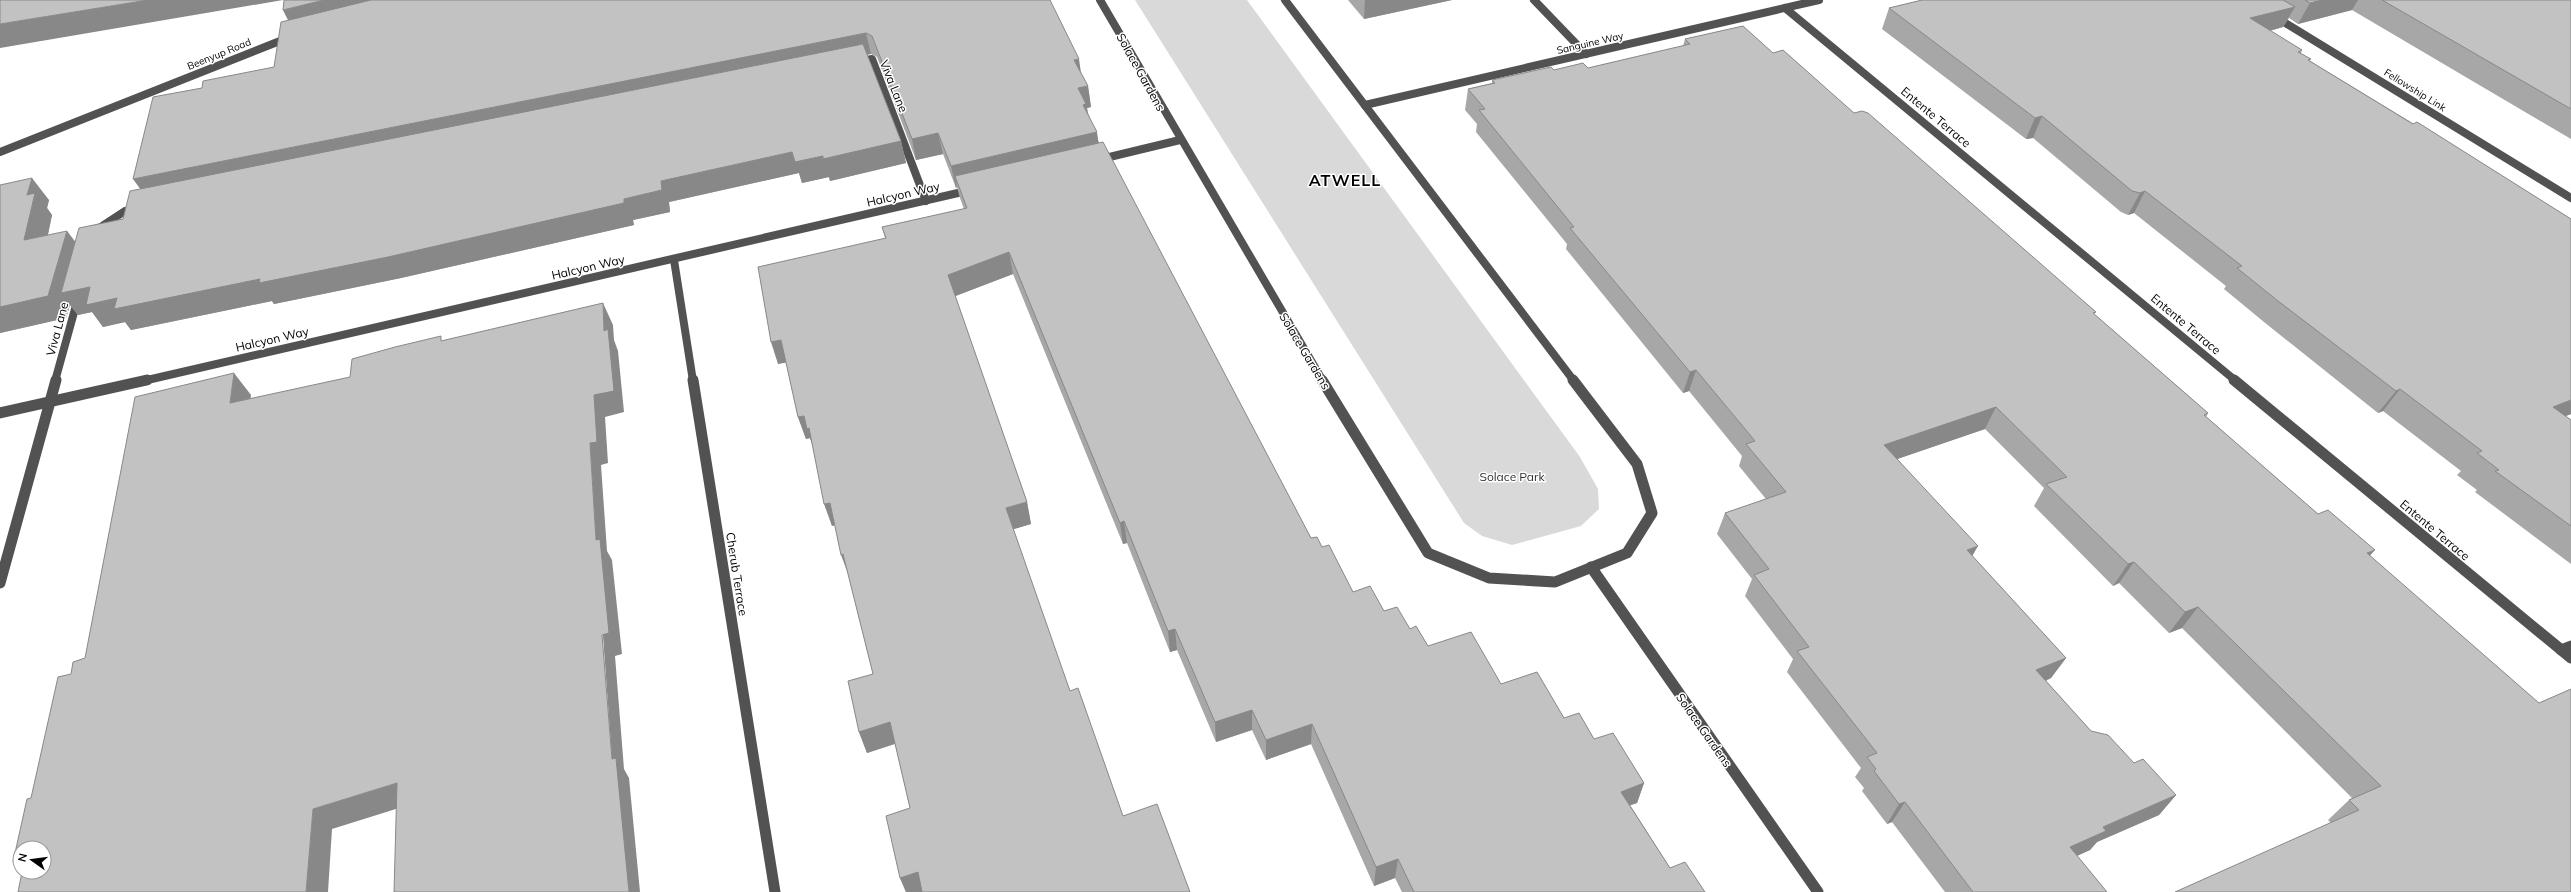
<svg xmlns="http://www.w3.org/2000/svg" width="2571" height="892" font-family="Mulish,sans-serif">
	<rect width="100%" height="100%" fill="#fff"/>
	<path fill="#d9d9d9" d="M1135,0H1247L1580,457L1598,489L1599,509L1581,526L1512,545L1482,536L1464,523Z"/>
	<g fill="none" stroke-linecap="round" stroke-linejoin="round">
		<g stroke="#525252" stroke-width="8">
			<path d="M1100,0L1323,381"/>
			<path d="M1285,0L1574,381"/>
			<path d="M1534,0L1586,54"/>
			<path d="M1785,8L2236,381"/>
			<path d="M2274,16L2571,198"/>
			<path d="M857,62L872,59L926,201"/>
			<path d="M1365,105L1819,0"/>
			<path d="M0,152L290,37"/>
			<path d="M1097,160L1180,140"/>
			<path d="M96,230L125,211L138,209"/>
			<path d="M674,260L693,381"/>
			<path d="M55,381L78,298"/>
			<path d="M143,381L971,190"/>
		</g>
		<g stroke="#525252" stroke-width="11">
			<path d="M693,380L775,892"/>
			<path d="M1322,380L1428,553L1489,578L1555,582L1627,553L1652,513L1637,464L1573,380"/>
			<path d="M2234,380L2571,658"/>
			<path d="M0,413L147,380"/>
			<path d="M1591,567L1818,892"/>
			<path d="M0,583L56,380"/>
			<path d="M2561,650L2571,646"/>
		</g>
	</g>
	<g fill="#a7a7a7">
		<path d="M1050,0L1081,73L1088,86L1091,107L1087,108L1088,113L1099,143L1311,538L1322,547L1353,592L1384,611L1410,629L1428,646L1501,684L1564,718L1594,739L1644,783L1637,803L1630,805L1670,868L1705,892H1402L1395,878L1374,886L1311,744L1266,760L1252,730L1216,742L1177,650L1170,652L1127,543L1123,544L1013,274L955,296L1027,502L1031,524L1013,529L922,892H906L900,878L910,808L895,744L867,753L859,732L873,674L849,576L835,525L832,526L812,444L810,438L806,439L798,417L786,362L778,364L885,238L882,227L964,209L960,198L957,187L956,188L943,154L916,160L877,57L871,54H867L901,141L906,163L830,181L829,177L802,183L799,173L669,202L670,212L633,220L634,225L401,278L274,304L272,301L131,330L125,322L103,327L92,312L78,315L70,305L66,318L0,333V185L49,200L47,208L52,215L48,235L75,242L123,219L140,189L202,88L274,67L288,20L283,10Z"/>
		<path d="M1348,0H1452L1364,19Z"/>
		<path d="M1922,0H2571V139L2352,10L2298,24L2289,18L2283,27L2270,31L2302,50L2301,53L2310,61L2571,219V414L2566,416L2571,420V564L2475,492L2477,490L2457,475L2461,471L2383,411L2378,413L2264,322L2224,289L2226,286L2134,213L2128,215L2121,212L2033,138L2026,139L1882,29L1889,8Z"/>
		<path d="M1685,39L1773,53L1854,113L2096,312L2094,314L2208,413L2206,417L2318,514L2370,555L2571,892L2331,823L2328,820L2349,800L2352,798L2182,628L2169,633L2119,583L2113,586L2034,506L2044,488L1985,429L1897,459L1972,556L2066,658L2051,678L2046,681L2091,731L2176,795L2159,815L2097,842L2090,850L2077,856L2107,892H1945L1892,822L1887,824L1862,791L1864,788L1855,777L1861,768L1787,672L1793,659L1745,596L1752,579L1717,534L1725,513L1766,499L1739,466L1742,456L1689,391L1683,393L1566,249L1567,244L1476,132L1477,124L1465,110L1468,89L1492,83V80L1554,70L1588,68L1683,46Z"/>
	</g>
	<g fill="#888">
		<path d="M148,0H283L0,48V24Z"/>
		<path d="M324,0H421L294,31L283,10Z"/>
		<path d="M1365,0H1452L1364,19Z"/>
		<path d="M2322,0H2358L2352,10L2298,24L2310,3Z"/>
		<path d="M2295,7L2283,27L2239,39L2250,18Z"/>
		<path d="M866,33L871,54L149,201L133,179Z"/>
		<path d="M1079,59L1082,80L1074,60Z"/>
		<path d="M1088,86L1091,107L1087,108L1089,125L1078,88Z"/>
		<path d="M2042,116L2033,138L2026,139L2035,118Z"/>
		<path d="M1097,132L1100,153L955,176L957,187L956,188L951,166Z"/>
		<path d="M938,133L943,154L916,160L912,139Z"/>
		<path d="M901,141L906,163L830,181L829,177L802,183L799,173L669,202L670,212L633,220L634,225L401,278L274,304L272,301L131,330L125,322L103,327L92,312L78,315L70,305L66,318L0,333V307L67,231L84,253L90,287L117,298L624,199L661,181L792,152L823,156Z"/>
		<path d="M32,178L49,200L47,208L52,215L42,262L24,240L27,195Z"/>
		<path d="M2145,191L2134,213L2128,215L2140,193Z"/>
		<path d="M1009,252L1013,274L953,297L948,275Z"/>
		<path d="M603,303L613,325L614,340L618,351L624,412L605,417L608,463L601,465L607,551L612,560L622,654L615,656L624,769L629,778L640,892H629L612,759L596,540L590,443L594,395L604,331Z"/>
		<path d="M781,340L789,362L778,364L771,342Z"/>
		<path d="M1696,370L1689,391L1683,393L1690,372Z"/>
		<path d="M234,373L251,395L247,425L230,403Z"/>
		<path d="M2400,389L2383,411L2378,413L2396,391Z"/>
		<path d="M2571,400V414L2533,428L2553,407Z"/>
		<path d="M1996,407L1985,429L1874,467L1884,445Z"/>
		<path d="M804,416L809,428L815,451L810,438L806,439L798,417Z"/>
		<path d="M1027,502L1031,524L1011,530L1006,508Z"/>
		<path d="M830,503L838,524L832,526L824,504Z"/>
		<path d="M1124,521L1127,543L1123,544L1120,523Z"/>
		<path d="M1978,546L1966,567L1967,550Z"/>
		<path d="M2375,550L2356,571L2367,553Z"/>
		<path d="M843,554L849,576L841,555Z"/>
		<path d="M2134,562L2119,583L2113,586L2128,564Z"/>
		<path d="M2198,607L2182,628L2169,633L2185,612Z"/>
		<path d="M1175,629L1177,650L1170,652L1168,631Z"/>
		<path d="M2066,658L2051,678L2022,690L2036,670Z"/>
		<path d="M1252,710V730L1216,742L1215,722Z"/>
		<path d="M890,722L897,743L867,753L859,732Z"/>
		<path d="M1312,724L1311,744L1266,760V740Z"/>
		<path d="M397,783L415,803L332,829L328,892H306L313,809Z"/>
		<path d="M1644,783L1637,803L1614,811L1621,792Z"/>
		<path d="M2176,795L2159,815L2097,842L2090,850L2054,866L2070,847L2103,827Z"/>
		<path d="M1905,802L1892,822L1887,824L1899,804Z"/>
		<path d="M1398,859L1395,878L1374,886L1376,867Z"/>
		<path d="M20,860V867L13,862Z"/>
		<path d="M918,872L925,890L921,892H906L900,878Z"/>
	</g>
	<g fill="#c2c2c2" stroke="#888">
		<path d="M0,0H148L0,24Z"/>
		<path d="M284,0H324L283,10Z"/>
		<path d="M371,0H1050L1079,59L1074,60L1088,86L1078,88L1086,104L1083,105L1097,132L951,166L938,133L912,139L872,36L866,33L133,179L153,97L202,88L203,81L274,67L281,22Z"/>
		<path d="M1922,0H2283L2295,7L2250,18L2302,50L2298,52L2311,59L2308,60L2413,124L2417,122L2571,219V400L2553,407L2571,420V526L2495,471L2499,470L2477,453L2482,451L2400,389L2396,391L2278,301L2237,268L2242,266L2145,191L2140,193L2132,191L2042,116L2035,118L1889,8Z"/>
		<path d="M2305,0H2322L2310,3Z"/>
		<path d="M2382,0H2571V109Z"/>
		<path d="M1743,26L1773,53L1783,50L1854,113L1862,111L1868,113L2096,312L2093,313L2208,413L2204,415L2318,514L2328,510L2375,550L2367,553L2539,703L2571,689V892H2175L2359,810L2349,800L2381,786L2198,607L2185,612L2134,562L2128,564L2046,484L2067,477L1996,407L1884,445L1978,546L1967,550L2066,658L2036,670L2091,731L2108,735L2134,763L2143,759L2176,795L2103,827L2106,831L2070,847L2107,892H1973L1905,802L1899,804L1874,771L1876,769L1867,757L1877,753L1797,651L1809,647L1754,575L1769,569L1725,513L1786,492L1746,444L1755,441L1696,370L1690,372L1570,228L1574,227L1479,110L1485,109L1468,89L1495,83L1492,80L1551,67L1554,70L1583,63L1588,68L1690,44L1685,39Z"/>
		<path d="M863,44L901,141L823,159V156L795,162L792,152L661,181L662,190L624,199V203L388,257L259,283L260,279L114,309L117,298L86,305L90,287L61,293L79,228L123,219L130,191Z"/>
		<path d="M1103,142L1311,538L1317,537L1322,547L1329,545L1353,592L1370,586L1384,611L1397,607L1410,629L1416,626L1428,646L1471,632L1501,684L1537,672L1564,718L1579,713L1594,739L1613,733L1644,783L1621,792L1670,868L1685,862L1705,892H1414L1398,859L1376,867L1312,724L1266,740L1252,710L1215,722L1175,629L1168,631L1124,521L1120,523L1009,252L948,275L1027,502L1006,508L1070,691L1078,688L1123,816L1157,804L1190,892H922L918,872L900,878L886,816L910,808L890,722L859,732L848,681L873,674L843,554L841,555L830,503L824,504L809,428L807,429L804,416L798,417L781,340L771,342L758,267L886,238L882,227L967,208L955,176Z"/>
		<path d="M32,178L27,195L35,193L24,240L67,231L48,296L0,307V185Z"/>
		<path d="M603,303L604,331L608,329L614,391L594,395L597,442L590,443L596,540L600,539L609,633L602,635L612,759L616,758L629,892H394L397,783L313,809L306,892H18L22,872H44V848H20V860L13,862L27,799L31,798L58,677L71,674L73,662L85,658L135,397L234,373L230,403L350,377L352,359L395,347L441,336V341Z"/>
	</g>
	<g text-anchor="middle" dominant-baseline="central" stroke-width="3" stroke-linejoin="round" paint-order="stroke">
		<g font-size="10" fill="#000" stroke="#fff">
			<text transform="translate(1590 43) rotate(-13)">Sanguine Way</text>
			<text transform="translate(219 54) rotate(-22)">Beenyup Road</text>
			<text transform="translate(2415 90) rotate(32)">Fellowship Link</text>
		</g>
		<g font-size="12" fill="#000" stroke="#fff">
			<text transform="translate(1141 72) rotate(61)">Solace Gardens</text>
			<text transform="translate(894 86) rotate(68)">Viva Lane</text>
			<text transform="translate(1936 117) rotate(40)">Entente Terrace</text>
			<text transform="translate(903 194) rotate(-13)">Halcyon Way</text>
			<text transform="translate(588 267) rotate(-13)">Halcyon Way</text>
			<text transform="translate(2186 324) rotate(40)">Entente Terrace</text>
			<text transform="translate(57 329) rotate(-75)">Viva Lane</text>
			<text transform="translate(272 339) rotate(-13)">Halcyon Way</text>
			<text transform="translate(1305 351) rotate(59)">Solace Gardens</text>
			<text transform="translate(2435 530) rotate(40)">Entente Terrace</text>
			<text transform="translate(737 574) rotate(81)">Cherub Terrace</text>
			<text transform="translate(1704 730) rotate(55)">Solace Gardens</text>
		</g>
		<g font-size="12" fill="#303030" stroke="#fff">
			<text x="1512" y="476">Solace Park</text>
		</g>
		<g font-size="16" font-weight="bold" letter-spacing="1" fill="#000" stroke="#fff">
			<text x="1345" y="180">ATWELL</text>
		</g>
	</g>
	<g transform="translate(32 860) rotate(284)"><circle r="19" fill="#ffffff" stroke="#999999"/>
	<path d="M0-3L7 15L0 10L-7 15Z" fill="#000000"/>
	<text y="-6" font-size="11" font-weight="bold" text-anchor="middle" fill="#000000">N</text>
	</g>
</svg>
